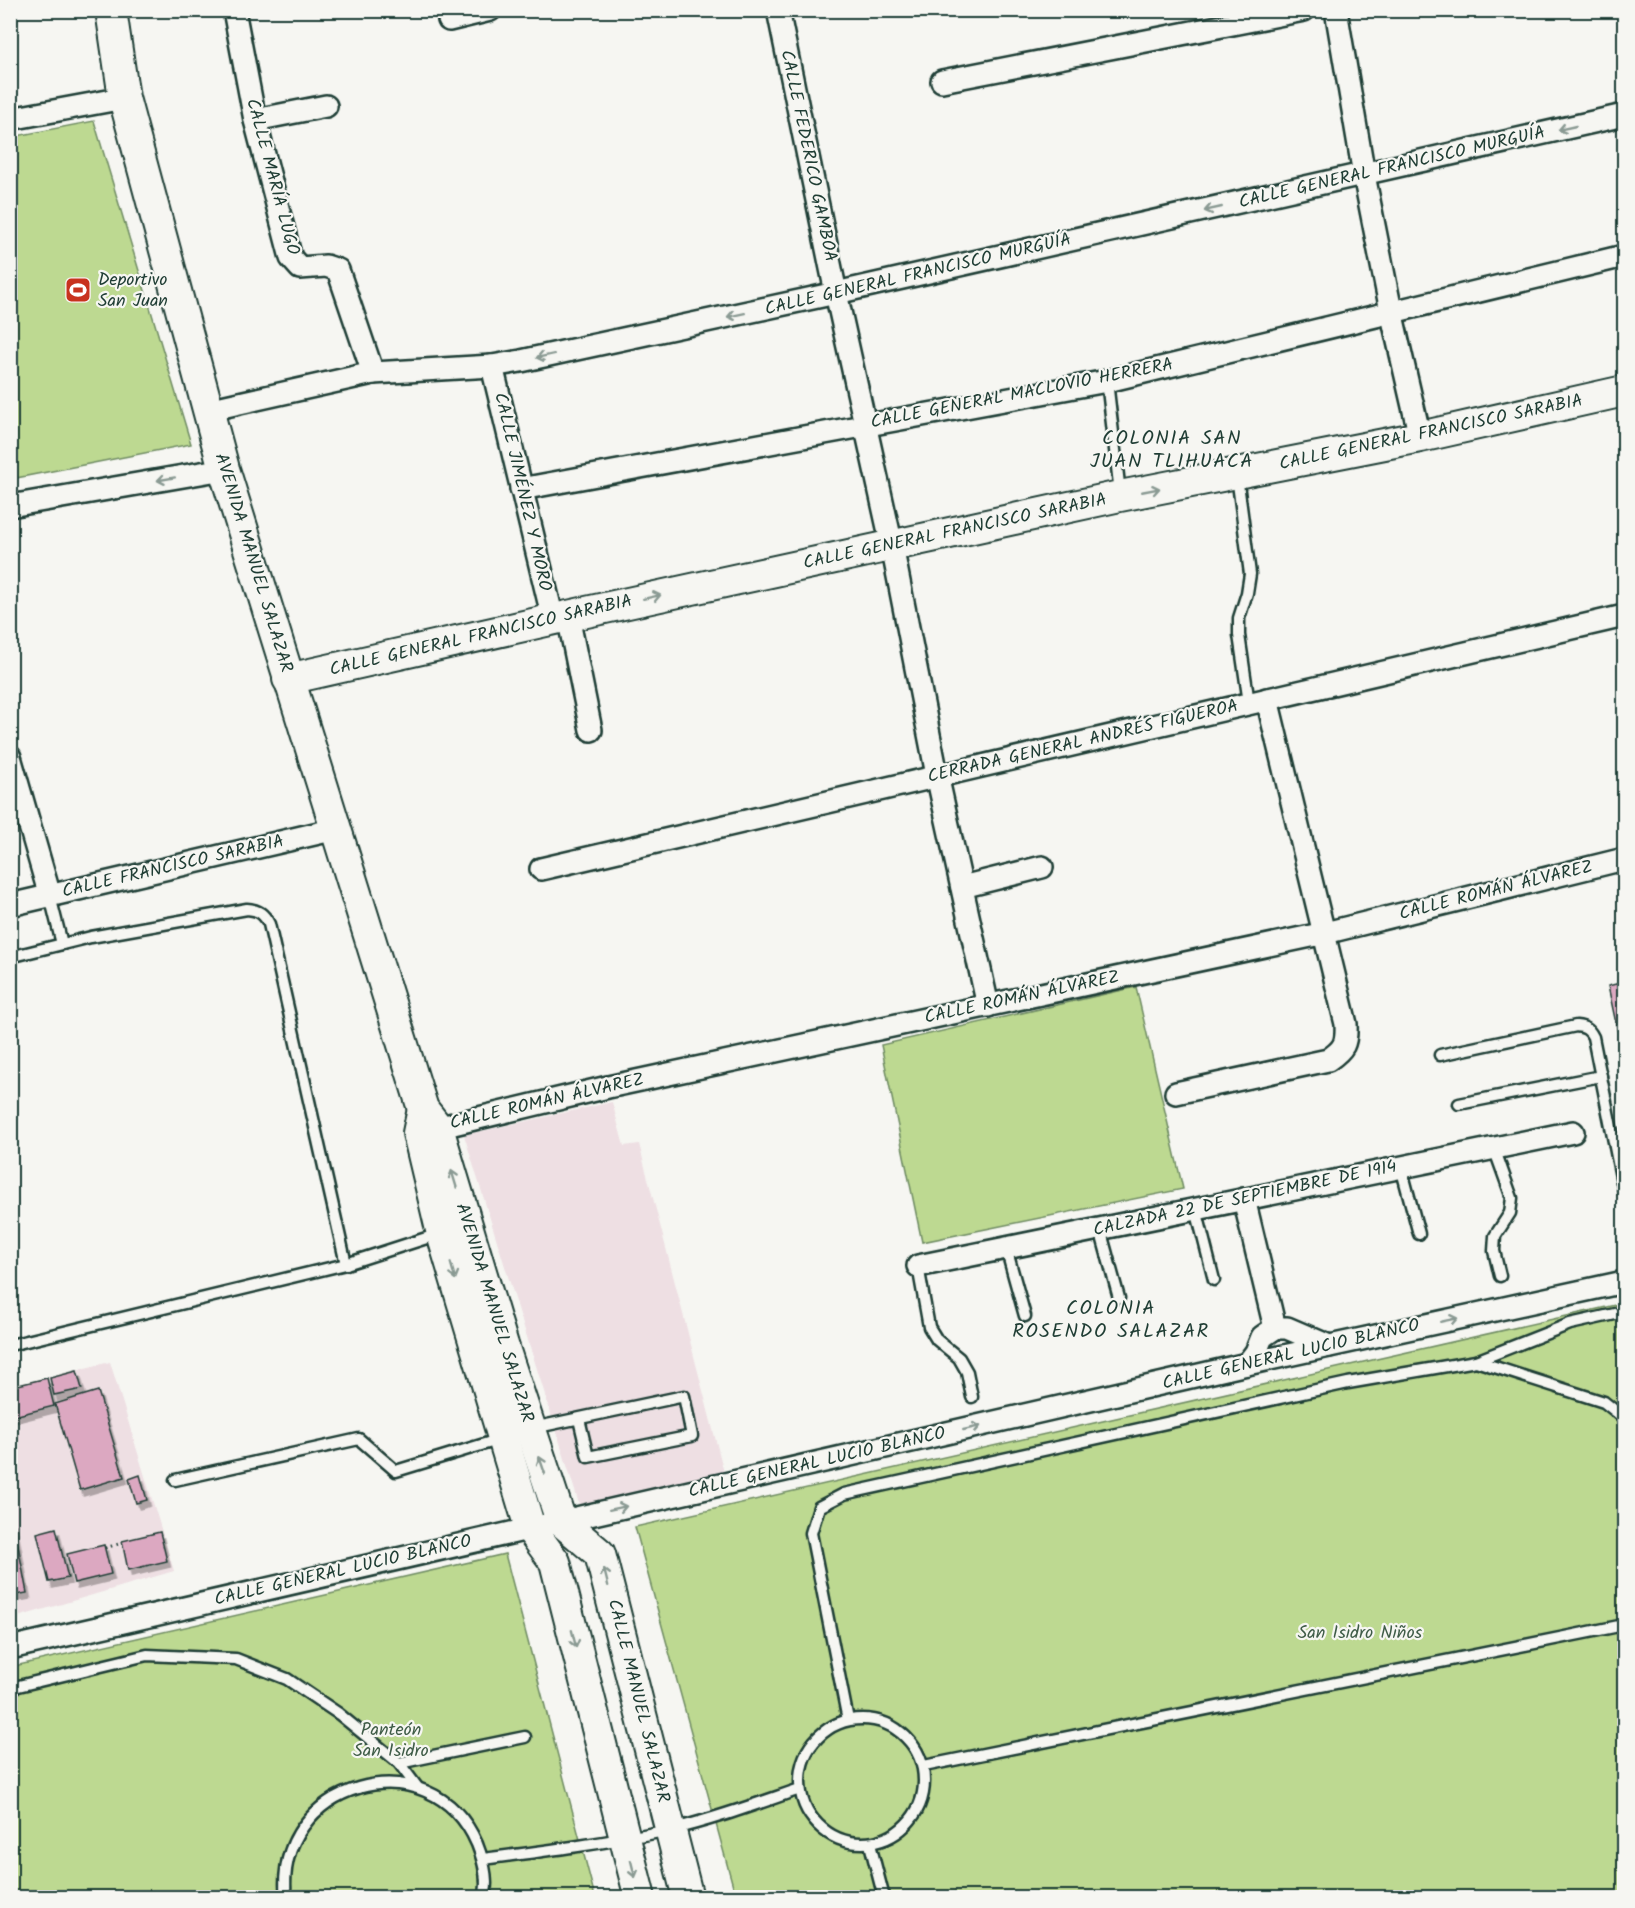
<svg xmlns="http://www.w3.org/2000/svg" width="1635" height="1908" font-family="Kalam,sans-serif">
	<defs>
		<filter id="shadow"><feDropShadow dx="3.5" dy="6" stdDeviation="0" flood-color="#0004"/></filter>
	</defs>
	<rect width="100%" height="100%" fill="#f6f6f2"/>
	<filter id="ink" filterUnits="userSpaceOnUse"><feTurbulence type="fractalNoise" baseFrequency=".0167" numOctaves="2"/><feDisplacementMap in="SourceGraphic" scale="12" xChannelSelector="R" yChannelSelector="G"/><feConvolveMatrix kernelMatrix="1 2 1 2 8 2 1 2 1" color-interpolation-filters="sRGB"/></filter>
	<g filter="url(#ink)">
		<g fill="#eedfe3">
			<path d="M612,1102L624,1146L639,1144L725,1476L580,1507L464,1135Z"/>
			<path d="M110,1362L174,1571L11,1619L10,1386Z"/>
		</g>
		<g fill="#bdd991" stroke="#6e8b62" stroke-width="1.5">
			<path d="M94,121L191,444L11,479V137Z"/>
			<path d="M1136,987L1183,1189L922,1242L881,1045Z"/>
			<path d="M1624,1303V1897H736L635,1527Z"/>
			<path d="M505,1554L595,1897H11L10,1667Z"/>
		</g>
		<g fill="#dca8c1" stroke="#1f3d34" stroke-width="1.5" filter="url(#shadow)">
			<path d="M1624,982V1061L1608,986Z"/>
			<path d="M77,1371L82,1389L54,1395L50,1378Z"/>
			<path d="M47,1378L54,1406L10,1417V1387Z"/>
			<path d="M98,1391L124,1477L80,1490L55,1404Z"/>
			<path d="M140,1475L147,1500L136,1503L129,1479Z"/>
			<path d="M13,1519L27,1593L10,1596V1520Z"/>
			<path d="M56,1528L68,1578L49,1582L37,1533Z"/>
			<path d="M160,1532L167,1561L128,1570L122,1541Z"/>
			<path d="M104,1545L111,1574L74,1583L67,1554Z"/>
		</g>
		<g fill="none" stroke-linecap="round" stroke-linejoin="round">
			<g stroke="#1f3d34" stroke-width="15">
				<g id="lane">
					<path d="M1107,381L1120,493"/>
					<path d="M1237,476L1250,574L1247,593L1239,618V635L1249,703"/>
					<path d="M50,896L62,944"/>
					<path d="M10,957L91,937L247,909C259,910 264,914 269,924L346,1264"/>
					<path d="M1440,1055L1576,1026C1585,1027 1589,1029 1593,1037L1624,1192"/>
					<path d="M1459,1104L1601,1076"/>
					<path d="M1494,1148L1512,1198L1510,1213L1495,1236L1494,1251L1500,1276"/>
					<path d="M1401,1167L1419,1234"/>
					<path d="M1196,1209L1214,1280"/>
					<path d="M1100,1229L1119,1298"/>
					<path d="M1006,1248L1025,1316"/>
					<path d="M918,1266L929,1327L937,1340L959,1358L967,1372L972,1397"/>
					<path d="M10,1345L346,1264L439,1234"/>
					<path d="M1476,1361L1570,1324L1624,1312"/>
					<path d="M533,1428L684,1396L692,1436L588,1457L579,1419"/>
					<path d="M175,1480L359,1439L396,1471L501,1439"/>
					<path d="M10,1688L147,1655L236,1659L287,1679L339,1714L399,1763L417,1787"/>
					<circle cx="862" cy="1781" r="62"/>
					<path d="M848,1720L811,1533L819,1507L844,1494L1348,1383L1476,1361L1604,1402L1624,1418"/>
					<path d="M399,1763L525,1737"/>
					<path d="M924,1766L1624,1625"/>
					<path d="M870,1844L884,1898"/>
					<path d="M483,1859C545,1851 607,1843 669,1830C713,1820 756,1804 800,1789"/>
					<path d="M286,1898C272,1783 431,1737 477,1844C483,1859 489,1881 484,1898"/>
				</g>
			</g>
			<g stroke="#1f3d34" stroke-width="26">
				<g id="street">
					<path d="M234,10L255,120L291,258L300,268L326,266L338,270L373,373"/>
					<path d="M778,10L836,293L892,546L937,775L988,1006"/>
					<path d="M1336,10L1364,175L1391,311L1420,437"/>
					<path d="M449,20L490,10"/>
					<path d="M942,81L1304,10"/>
					<path d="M10,119L124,98"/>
					<path d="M255,120L326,106"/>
					<path d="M492,366L553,619"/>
					<path d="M208,410L373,373L492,366L521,361L836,293L1624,115"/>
					<path d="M521,489L1107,381L1624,256"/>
					<path d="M10,506L224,469"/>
					<path d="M568,616L591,730"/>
					<path d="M10,757L50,896"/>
					<path d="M541,869L1624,616"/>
					<path d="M962,887L1042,867"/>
					<path d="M10,905L336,829"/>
					<path d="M1176,1093L1328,1060C1344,1049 1347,1044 1346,1024L1267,699"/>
					<path d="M424,1131L608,1087L1325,933L1624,859"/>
					<path d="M1244,1199L1275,1328"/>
					<path d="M918,1266L1573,1132"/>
					<path d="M1247,1364L1256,1352L1262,1337L1275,1328H1287L1329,1346"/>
					<path d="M10,1648L1247,1364L1624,1282"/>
				</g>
			</g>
			<g stroke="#1f3d34" stroke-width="34">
				<g id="secondary">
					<path d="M111,10L124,98L224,469L423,1109L438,1128L503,1345L561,1521L600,1554L688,1898"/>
					<path d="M288,679L568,616L1120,496L1420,437L1624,391"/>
					<path d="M423,1109L418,1133L442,1234L530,1528L555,1562L640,1898"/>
				</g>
			</g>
			<path stroke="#1f3d34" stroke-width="3" stroke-dasharray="1.5 4.5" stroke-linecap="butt" d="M105,1548L122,1543"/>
			<use href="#lane" stroke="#f6f6f2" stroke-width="10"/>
			<use href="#street" stroke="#f6f6f2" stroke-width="21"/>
			<use href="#secondary" stroke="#f6f6f2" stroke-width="30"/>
		</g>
		<defs><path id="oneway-shaft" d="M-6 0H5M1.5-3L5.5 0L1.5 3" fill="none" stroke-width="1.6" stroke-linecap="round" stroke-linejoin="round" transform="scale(1.5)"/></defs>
		<g stroke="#8a9a93">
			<use href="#oneway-shaft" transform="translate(1567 128) rotate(167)"/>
			<use href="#oneway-shaft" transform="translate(1213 209) rotate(167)"/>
			<use href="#oneway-shaft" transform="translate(736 315) rotate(168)"/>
			<use href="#oneway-shaft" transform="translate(545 356) rotate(168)"/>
			<use href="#oneway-shaft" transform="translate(166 479) rotate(170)"/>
			<use href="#oneway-shaft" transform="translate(1151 490) rotate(-11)"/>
			<use href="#oneway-shaft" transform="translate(652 597) rotate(-12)"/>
			<use href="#oneway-shaft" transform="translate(454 1179) rotate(-107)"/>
			<use href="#oneway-shaft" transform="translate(453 1271) rotate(74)"/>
			<use href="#oneway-shaft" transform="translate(1449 1320) rotate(-12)"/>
			<use href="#oneway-shaft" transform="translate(972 1428) rotate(-13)"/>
			<use href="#oneway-shaft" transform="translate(542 1465) rotate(-109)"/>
			<use href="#oneway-shaft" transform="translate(618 1508) rotate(-12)"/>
			<use href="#oneway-shaft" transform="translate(606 1577) rotate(-104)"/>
			<use href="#oneway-shaft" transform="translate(574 1639) rotate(76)"/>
			<use href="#oneway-shaft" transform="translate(633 1869) rotate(76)"/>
		</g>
	</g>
	<defs>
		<g id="stadium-square" transform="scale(1.35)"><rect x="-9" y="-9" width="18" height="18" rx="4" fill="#c8321e" stroke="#f6f6f2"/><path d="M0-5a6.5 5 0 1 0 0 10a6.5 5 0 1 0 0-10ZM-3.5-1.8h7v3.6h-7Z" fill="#fff"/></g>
	</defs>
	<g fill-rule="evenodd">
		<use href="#stadium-square" x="78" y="290"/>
	</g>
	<g text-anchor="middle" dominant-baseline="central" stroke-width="4.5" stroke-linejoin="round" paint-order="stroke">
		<g font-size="18" fill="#1f3d34" stroke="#f6f6f2">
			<text transform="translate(808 156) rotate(78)">CALLE FEDERICO GAMBOA</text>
			<text transform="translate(1392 168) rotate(-13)">CALLE GENERAL FRANCISCO MURGUÍA</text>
			<text transform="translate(272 177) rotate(75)">CALLE MARÍA LUGO</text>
			<text transform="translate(918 275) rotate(-13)">CALLE GENERAL FRANCISCO MURGUÍA</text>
			<text transform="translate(1022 394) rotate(-11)">CALLE GENERAL MACLOVIO HERRERA</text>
			<text transform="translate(1431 433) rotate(-12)">CALLE GENERAL FRANCISCO SARABIA</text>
			<text transform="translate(522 492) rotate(77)">CALLE JIMÉNEZ Y MORO</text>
			<text transform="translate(955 532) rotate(-12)">CALLE GENERAL FRANCISCO SARABIA</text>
			<text transform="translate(253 563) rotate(73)">AVENIDA MANUEL SALAZAR</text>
			<text transform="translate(481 636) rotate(-13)">CALLE GENERAL FRANCISCO SARABIA</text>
			<text transform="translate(1083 742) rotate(-13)">CERRADA GENERAL ANDRÉS FIGUEROA</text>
			<text transform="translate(173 867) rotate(-13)">CALLE FRANCISCO SARABIA</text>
			<text transform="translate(1496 891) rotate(-14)">CALLE ROMÁN ÁLVAREZ</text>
			<text transform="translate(1022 998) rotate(-12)">CALLE ROMÁN ÁLVAREZ</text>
			<text transform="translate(547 1102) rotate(-13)">CALLE ROMÁN ÁLVAREZ</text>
			<text transform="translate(1245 1199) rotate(-12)">CALZADA 22 DE SEPTIEMBRE DE 1914</text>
			<text transform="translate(494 1313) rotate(73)">AVENIDA MANUEL SALAZAR</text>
			<text transform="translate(1291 1355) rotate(-13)">CALLE GENERAL LUCIO BLANCO</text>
			<text transform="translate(817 1463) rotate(-13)">CALLE GENERAL LUCIO BLANCO</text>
			<text transform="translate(343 1571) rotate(-13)">CALLE GENERAL LUCIO BLANCO</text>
			<text transform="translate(638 1701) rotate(76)">CALLE MANUEL SALAZAR</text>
		</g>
		<g font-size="18" fill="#1f3d34" stroke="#f6f6f2" text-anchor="start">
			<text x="98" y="280">Deportivo<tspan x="98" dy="21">San Juan</tspan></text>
		</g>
		<g font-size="18" fill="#3f5c47" stroke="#f6f6f2">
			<text x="1360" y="1633">San Isidro Niños</text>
			<text x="391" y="1730">Panteón<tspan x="391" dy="21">San Isidro</tspan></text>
		</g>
		<g font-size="20" letter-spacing="1.5" fill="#1f3d34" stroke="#f6f6f2">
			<text x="1172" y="439">COLONIA SAN<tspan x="1172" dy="23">JUAN TLIHUACA</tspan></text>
			<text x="1111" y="1309">COLONIA<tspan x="1111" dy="23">ROSENDO SALAZAR</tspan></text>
		</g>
	</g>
	<rect width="1635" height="1908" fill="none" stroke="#f6f6f2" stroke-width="36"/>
	<rect x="18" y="18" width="1599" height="1872" fill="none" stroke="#1f3d34" stroke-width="2" filter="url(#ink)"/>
</svg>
